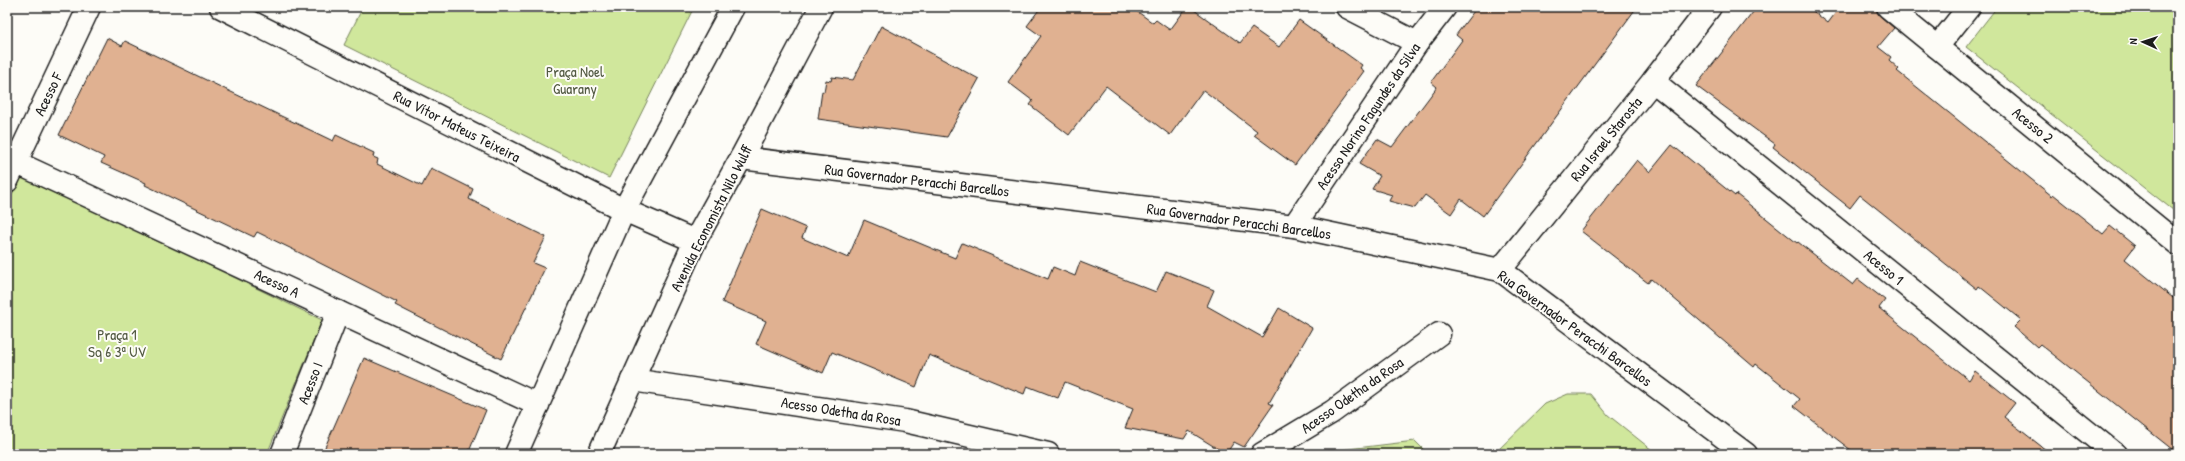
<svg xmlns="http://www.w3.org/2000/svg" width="2185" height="461" font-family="'Patrick Hand',sans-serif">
	<rect width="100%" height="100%" fill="#fdfcf7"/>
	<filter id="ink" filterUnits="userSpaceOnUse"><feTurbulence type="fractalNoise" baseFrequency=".025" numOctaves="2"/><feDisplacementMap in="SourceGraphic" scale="8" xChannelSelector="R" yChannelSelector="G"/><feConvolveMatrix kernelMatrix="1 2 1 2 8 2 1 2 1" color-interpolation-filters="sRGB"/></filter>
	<g filter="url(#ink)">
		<g fill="#d0e79c" stroke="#76825c">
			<path d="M363,7H689L693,9L609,178L344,45Z"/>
			<path d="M1997,7H2178V214L1966,47Z"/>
			<path d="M21,174L322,320L267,454H7V206Z"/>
			<path d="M1568,394H1591L1608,415L1657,454H1494L1545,404Z"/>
			<path d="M1415,441L1428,454H1306Z"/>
		</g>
		<g fill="#e0b191" stroke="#1c1c1c">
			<path d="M1041,7H1131L1153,23L1156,20L1170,30L1187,7H1190L1240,43L1252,28L1279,47L1299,20L1362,65L1360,68L1364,71L1295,165L1254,135L1257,131L1203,90L1170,135L1106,86L1069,135L1030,105L1033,101L1008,82L1041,36L1027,26Z"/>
			<path d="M1477,7H1637L1483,216L1461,199L1451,214L1425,195L1415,208L1389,201L1392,195L1372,189L1380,176L1359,164L1377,139L1392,147L1437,87L1431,82L1462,40L1456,35Z"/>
			<path d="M1757,7H1808L1828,23L1840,7H1876L1880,16L1894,28L1878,47L1891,57L1889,60L1899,69L1897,71L2052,196L2053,194L2103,234L2110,226L2135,246L2125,259L2178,302V454L2040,344L2037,347L2014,327L2021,320L1979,286L1977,289L1860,195L1850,208L1773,147L1775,144L1696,86Z"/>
			<path d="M881,26L979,79L947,137L818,119L822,91L824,92L826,80L831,81L832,77L853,80Z"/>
			<path d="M107,38L122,46L125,41L333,141L336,135L374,153L373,157L378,159L377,164L422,186L431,168L473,189L469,199L546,237L533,263L545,268L501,359L395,305L397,302L294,250L257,232L254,237L145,185L146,183L101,163L104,157L59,135Z"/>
			<path d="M1672,145L1735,196L1736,194L1797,243L1798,242L1853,285L1858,279L1885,300L1879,308L1969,380L1975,371L2015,403L2004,417L2051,454H1856L1794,406L1800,399L1756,364L1754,367L1651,279L1648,283L1581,231L1637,160L1650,172Z"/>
			<path d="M762,209L806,228L802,238L848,258L864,220L955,258L962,243L1048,279L1053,267L1075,276L1080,262L1156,292L1166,271L1214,290L1207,306L1262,337L1279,308L1312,328L1269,403L1273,405L1244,447L1234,442L1226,454L1189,431L1184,439L1125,428L1133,409L1065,382L1058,398L1027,386L1024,394L929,355L916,387L832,352L823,373L756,344L766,321L722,302Z"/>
			<path d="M364,358L486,410L468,454H322Z"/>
		</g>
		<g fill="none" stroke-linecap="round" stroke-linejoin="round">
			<g stroke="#1c1c1c" stroke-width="25">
				<g id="street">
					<path d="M221,7L624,210L695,241"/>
					<path d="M1347,7L1417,43"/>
					<path d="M1888,7L2178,244"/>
					<path d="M1937,47L1969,7"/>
					<path d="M1653,81L2115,454"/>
					<path d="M15,162L538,405"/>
					<path d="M7,181L89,7"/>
					<path d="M1294,226L1417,43L1445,7"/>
					<path d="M1500,270L1653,81L1710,7"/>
					<path d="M632,380L905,421L1048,454"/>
					<path d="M282,454L338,312"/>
					<path d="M1262,454L1332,412L1439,334"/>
				</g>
			</g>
			<g stroke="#1c1c1c" stroke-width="25">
				<g id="secondary">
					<path d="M741,158L1294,226L1500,270L1746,454"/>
					<path d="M516,454L624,210L733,7"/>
					<path d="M599,454L695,241L741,158L821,7"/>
				</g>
			</g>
			<use href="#street" stroke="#fdfcf7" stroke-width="22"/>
			<use href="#secondary" stroke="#fdfcf7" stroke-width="22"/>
		</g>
	</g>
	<g text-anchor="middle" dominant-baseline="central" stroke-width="4" stroke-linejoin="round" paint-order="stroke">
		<g font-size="15" fill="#525942" stroke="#fdfcf7">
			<text x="575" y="71">Praça Noel<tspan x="575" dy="17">Guarany</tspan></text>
			<text x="117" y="334">Praça 1<tspan x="117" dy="17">Sq 6 3ª UV</tspan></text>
		</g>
		<g font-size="15" fill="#1c1c1c" stroke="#fdfcf7">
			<text transform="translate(48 94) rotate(-64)">Acesso F</text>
			<text transform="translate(1368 116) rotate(-56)">Acesso Norino Fagundes da Silva</text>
			<text transform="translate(2033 125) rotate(39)">Acesso 2</text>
			<text transform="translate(457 126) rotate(27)">Rua Vítor Mateus Teixeira</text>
			<text transform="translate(1606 139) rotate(-51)">Rua Israel Starosta</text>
			<text transform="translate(917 180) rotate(7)">Rua Governador Peracchi Barcellos</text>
			<text transform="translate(711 218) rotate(-63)">Avenida Economista Nilo Wulff</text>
			<text transform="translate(1239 221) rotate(8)">Rua Governador Peracchi Barcellos</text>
			<text transform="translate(1884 267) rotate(39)">Acesso 1</text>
			<text transform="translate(277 283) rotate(25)">Acesso A</text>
			<text transform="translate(1575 328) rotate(36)">Rua Governador Peracchi Barcellos</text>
			<text transform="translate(310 383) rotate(-69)">Acesso I</text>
			<text transform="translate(1352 395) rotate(-35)">Acesso Odetha da Rosa</text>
			<text transform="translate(841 411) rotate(9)">Acesso Odetha da Rosa</text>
		</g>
	</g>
	<rect width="2185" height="461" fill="none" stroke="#fdfcf7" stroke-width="24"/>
	<rect x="12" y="12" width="2161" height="437" fill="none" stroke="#1c1c1c" stroke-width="1.5" filter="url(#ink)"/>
	<g transform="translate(2143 42) rotate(273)" stroke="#fdfcf7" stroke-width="3" paint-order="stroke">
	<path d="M0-3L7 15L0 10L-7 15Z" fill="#1c1c1c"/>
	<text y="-6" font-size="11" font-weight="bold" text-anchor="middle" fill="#1c1c1c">N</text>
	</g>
</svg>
